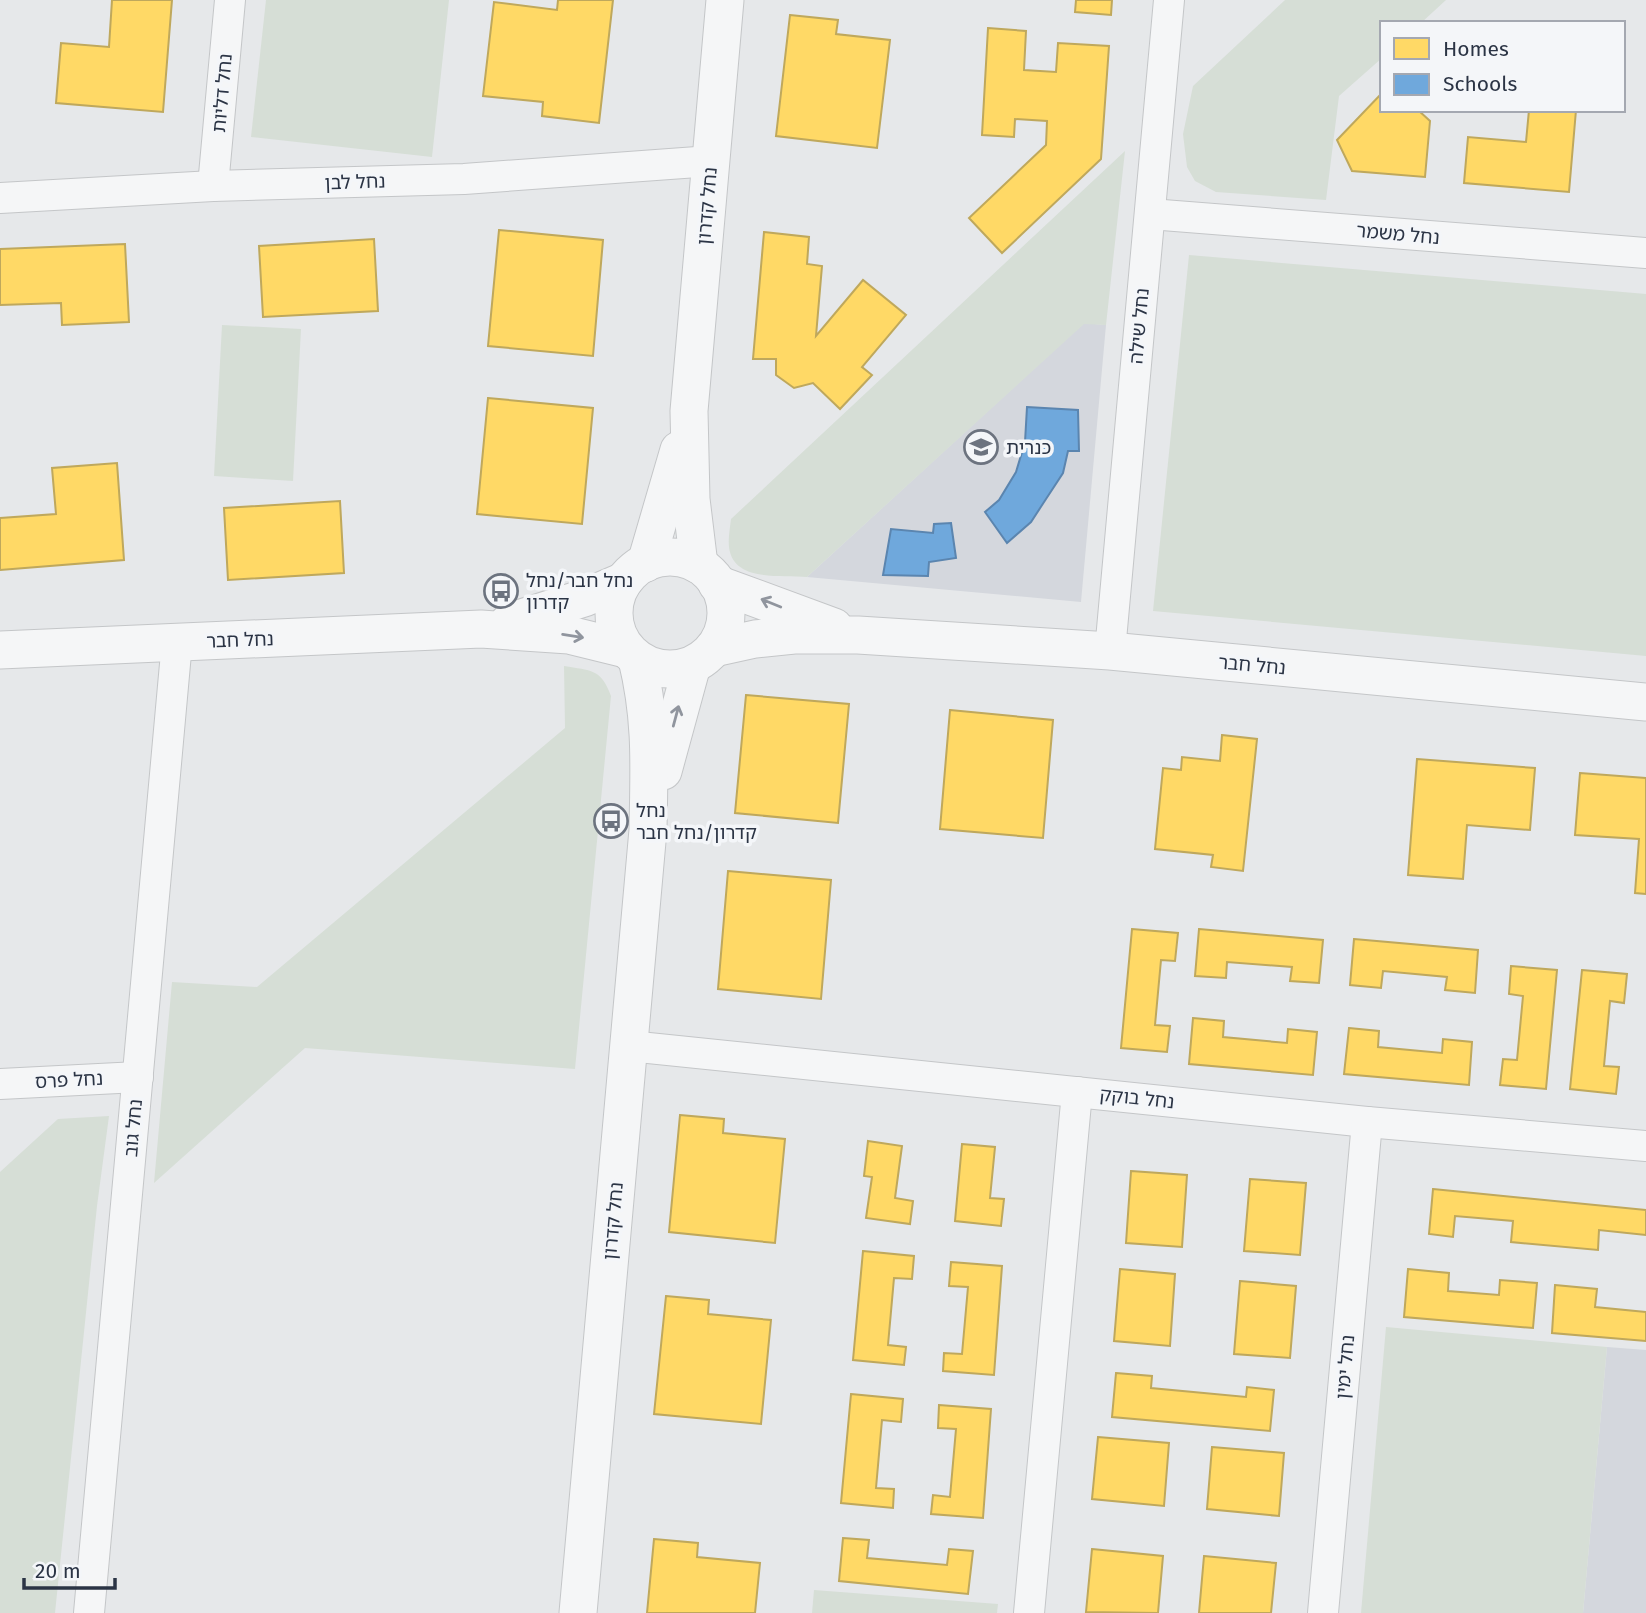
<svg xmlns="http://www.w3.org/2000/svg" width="1646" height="1613" font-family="'Fira Sans','Noto Sans Hebrew',sans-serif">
	<rect width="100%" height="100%" fill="#e6e8ea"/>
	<g fill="#d4d7dd">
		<path d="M1084,323L1106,325L1081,602L807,577Z"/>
		<path d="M1607,1347L1646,1350V1613H1583Z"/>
	</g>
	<g fill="#d6ded6">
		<path d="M266,0H449L432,157L251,137Z"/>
		<path d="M1285,0H1446L1421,23H1382V58L1339,96L1326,200L1216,192L1195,181L1187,167L1183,134L1193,86Z"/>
		<path d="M1125,151L1106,325L1084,324L807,577C780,575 733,582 729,547C728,538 730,528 731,519Z"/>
		<path d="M1189,255L1646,294V656L1153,611Z"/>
		<path d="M222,325L301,329L293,481L214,476Z"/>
		<path d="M564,666C591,671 601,668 611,696L575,1069L305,1048L154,1183L172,982L257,987L565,728Z"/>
		<path d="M109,1116L97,1206L55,1613H0V1172L58,1119Z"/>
		<path d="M1386,1327L1607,1347L1583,1613H1361Z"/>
		<path d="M814,1590L998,1604L997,1613H812Z"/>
	</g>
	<g fill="#ffd966" stroke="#bfa85c" stroke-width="2">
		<path d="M112,0H172L163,112L56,103L61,43L109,47Z"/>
		<path d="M558,0H613L599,123L542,116L543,102L483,96L494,2L557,10Z"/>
		<path d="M1076,0H1112L1111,15L1075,12Z"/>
		<path d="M790,15L838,20L836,34L890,40L877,148L776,136Z"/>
		<path d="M988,28L1026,31L1024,70L1056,72L1058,43L1109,46L1101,159L1002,253L969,218L1046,145L1047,121L1015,119L1014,137L982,135Z"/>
		<path d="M1382,93V110H1418L1430,121L1425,177L1352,171L1337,140Z"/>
		<path d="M1529,110H1576L1569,192L1464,183L1468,137L1526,142Z"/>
		<path d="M499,230L603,240L593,356L488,346Z"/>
		<path d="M764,232L809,237L807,264L822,266L816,336L863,280L906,315L862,367L872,375L840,409L813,383L794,388L776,375V359H753Z"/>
		<path d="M374,239L378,311L263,317L259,246Z"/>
		<path d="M125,244L129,322L62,325L61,303L0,305V249Z"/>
		<path d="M488,398L593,408L582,524L477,514Z"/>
		<path d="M117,463L124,560L0,570V518L56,514L52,468Z"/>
		<path d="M340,501L344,573L228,580L224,508Z"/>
		<path d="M746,695L849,704L838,823L735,813Z"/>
		<path d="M950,710L1053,720L1043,838L940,829Z"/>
		<path d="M1222,735L1257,739L1243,871L1211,867L1213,855L1155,849L1163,768L1181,770L1182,757L1220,761Z"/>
		<path d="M1417,759L1535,768L1530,830L1467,825L1463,879L1408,875Z"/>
		<path d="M1580,773L1646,778V894L1635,893L1639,839L1575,835Z"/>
		<path d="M728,871L831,880L821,999L718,989Z"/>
		<path d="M1132,929L1178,933L1175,961L1161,960L1155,1025L1170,1026L1167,1052L1121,1048Z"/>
		<path d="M1199,929L1323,940L1319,983L1290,981L1292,967L1227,962L1226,978L1195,976Z"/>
		<path d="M1354,939L1478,950L1475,993L1445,990L1447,977L1383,971L1381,988L1350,985Z"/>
		<path d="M1511,966L1557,970L1546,1089L1500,1085L1503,1059L1517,1060L1523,996L1509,994Z"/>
		<path d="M1582,970L1627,974L1624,1003L1610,1001L1604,1066L1619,1067L1616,1094L1570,1089Z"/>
		<path d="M1193,1018L1224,1021L1223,1037L1287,1043L1288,1029L1317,1032L1313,1075L1189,1064Z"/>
		<path d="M1349,1028L1379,1031L1378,1047L1442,1053L1443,1039L1472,1042L1469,1085L1344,1074Z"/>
		<path d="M680,1115L724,1119L723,1133L785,1139L775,1243L669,1232Z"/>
		<path d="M868,1141L902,1146L895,1198L913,1201L910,1224L866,1218L872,1177L864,1176Z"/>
		<path d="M962,1144L995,1147L990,1198L1004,1199L1001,1226L955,1221Z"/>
		<path d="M1131,1171L1187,1175L1182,1247L1126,1243Z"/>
		<path d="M1250,1179L1306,1183L1300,1255L1244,1251Z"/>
		<path d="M1433,1189L1646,1210V1235L1599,1230L1598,1250L1511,1242L1513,1221L1455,1216L1453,1237L1429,1234Z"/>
		<path d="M863,1251L914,1256L912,1279L894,1278L888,1345L906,1347L904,1365L853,1360Z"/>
		<path d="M951,1262L1002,1266L994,1375L943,1371L944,1353L962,1354L968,1287L949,1286Z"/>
		<path d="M1120,1269L1175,1274L1170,1346L1114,1341Z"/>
		<path d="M1408,1269L1449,1273L1448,1291L1499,1295L1500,1280L1537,1283L1533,1328L1404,1317Z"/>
		<path d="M1240,1281L1296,1286L1290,1358L1234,1354Z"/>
		<path d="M1555,1285L1597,1289L1595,1307L1646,1312V1341L1552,1333Z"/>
		<path d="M666,1296L709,1300L708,1314L771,1320L761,1424L654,1414Z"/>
		<path d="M1116,1373L1152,1376L1151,1388L1246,1397L1247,1387L1274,1390L1270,1431L1112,1417Z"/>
		<path d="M851,1394L903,1399L901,1422L882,1420L876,1488L894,1489L893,1508L841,1503Z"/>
		<path d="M939,1405L991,1409L983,1518L931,1514L933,1495L950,1497L956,1429L938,1428Z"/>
		<path d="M1098,1437L1169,1443L1164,1506L1092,1499Z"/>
		<path d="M1212,1447L1284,1453L1279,1516L1207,1509Z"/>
		<path d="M843,1538L869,1540L867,1558L947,1565L949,1549L973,1551L968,1594L839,1581Z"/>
		<path d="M654,1539L698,1543L697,1557L760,1563L755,1613H647Z"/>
		<path d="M1092,1549L1163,1556L1158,1613L1086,1612Z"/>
		<path d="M1204,1556L1276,1563L1271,1613H1199Z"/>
	</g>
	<g fill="#6fa8dc" stroke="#5b85af" stroke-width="2">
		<path d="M1027,407L1078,410L1079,451H1068L1063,473L1046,499L1031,522L1007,543L985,512L999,500L1016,472L1025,442Z"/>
		<path d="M951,523L956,558L929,562L928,576L883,575L891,529L933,533L934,524Z"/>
	</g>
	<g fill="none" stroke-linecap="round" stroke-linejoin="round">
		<g stroke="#c4c6c8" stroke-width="32">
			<g id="minor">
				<path d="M213,186L230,0"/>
				<path d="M0,198L213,186L464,179L711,161"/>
				<path d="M1150,214L1646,253"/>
				<path d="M1110,651L1169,0"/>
				<path d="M629,1046L1367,1122L1646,1146"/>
				<path d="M0,1084L138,1077"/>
				<path d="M89,1613L177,642"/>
				<path d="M1029,1613L1077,1092"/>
				<path d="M1323,1613L1367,1122"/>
			</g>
		</g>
		<g stroke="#c4c6c8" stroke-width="39">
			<g id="tertiary">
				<circle cx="670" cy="613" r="56"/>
				<path d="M646,563L679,450"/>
				<path d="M699,565L691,499L689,411L725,0"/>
				<path d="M717,584L834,627"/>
				<path d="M509,622L584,598L624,581"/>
				<path d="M714,648L755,639L794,635H858L1110,651L1646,702"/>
				<path d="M0,650L481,629L569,635L626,649"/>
				<path d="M663,771L692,665"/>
				<path d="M578,1613L648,830C649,768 652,720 637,659"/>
			</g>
		</g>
		<use href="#minor" stroke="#f5f6f7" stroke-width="30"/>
		<use href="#tertiary" stroke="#f5f6f7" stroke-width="37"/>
	</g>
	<defs><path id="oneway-shaft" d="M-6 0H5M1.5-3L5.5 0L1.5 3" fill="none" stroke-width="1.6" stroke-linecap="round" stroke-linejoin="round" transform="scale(1.75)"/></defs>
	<g stroke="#90959e">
		<use href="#oneway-shaft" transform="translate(771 603) rotate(-158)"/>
		<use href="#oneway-shaft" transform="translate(573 636) rotate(9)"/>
		<use href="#oneway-shaft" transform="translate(676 716) rotate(-75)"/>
	</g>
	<defs>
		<g id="school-ring" transform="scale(1.75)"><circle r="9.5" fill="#f4f6f9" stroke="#6c737f" stroke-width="1.5"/><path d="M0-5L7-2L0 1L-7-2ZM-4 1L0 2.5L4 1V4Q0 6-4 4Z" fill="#6c737f"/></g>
		<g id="bus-ring" transform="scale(1.75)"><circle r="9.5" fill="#f4f6f9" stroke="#6c737f" stroke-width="1.5"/><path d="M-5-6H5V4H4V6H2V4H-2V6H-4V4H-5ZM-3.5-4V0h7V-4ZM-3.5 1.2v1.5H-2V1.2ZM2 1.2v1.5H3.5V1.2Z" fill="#6c737f"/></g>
	</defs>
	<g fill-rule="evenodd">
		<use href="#school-ring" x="981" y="447"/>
		<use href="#bus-ring" x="501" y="591"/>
		<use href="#bus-ring" x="611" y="821"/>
	</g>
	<g text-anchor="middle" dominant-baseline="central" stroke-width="7" stroke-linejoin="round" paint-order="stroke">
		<g font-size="19" fill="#2b3445" stroke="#f4f6f9">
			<text transform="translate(222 93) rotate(-85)">נחל דליות</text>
			<text transform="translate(355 182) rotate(-2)">נחל לבן</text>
			<text transform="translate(707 206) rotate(-85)">נחל קדרון</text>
			<text transform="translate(1398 234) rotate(5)">נחל משמר</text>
			<text transform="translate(1139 326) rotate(-85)">נחל שילה</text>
			<text transform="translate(240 640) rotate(-2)">נחל חבר</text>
			<text transform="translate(1252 665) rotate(5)">נחל חבר</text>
			<text transform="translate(69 1080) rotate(-3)">נחל פרס</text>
			<text transform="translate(1137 1098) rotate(6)">נחל בוקק</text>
			<text transform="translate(133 1128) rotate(-85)">נחל גוב</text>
			<text transform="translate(613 1221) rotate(-85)">נחל קדרון</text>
			<text transform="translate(1345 1367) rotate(-85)">נחל ימין</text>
		</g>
		<g font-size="19" fill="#2b3445" stroke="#f4f6f9" text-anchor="start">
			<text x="1006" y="447">כנרית</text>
			<text x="526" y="580">נחל חבר/נחל<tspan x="526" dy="22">קדרון</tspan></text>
			<text x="636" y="810">נחל<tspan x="636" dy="22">קדרון/נחל חבר</tspan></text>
		</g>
	</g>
	<rect x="1380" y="21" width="245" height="91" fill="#f4f6f9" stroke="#a4a8b1" stroke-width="2"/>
	<rect x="1394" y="38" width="35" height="21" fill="#ffd966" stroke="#a4a8b1" stroke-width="2"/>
	<text x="1443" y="56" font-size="21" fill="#2b3445">Homes</text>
	<rect x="1394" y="74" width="35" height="21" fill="#6fa8dc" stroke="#a4a8b1" stroke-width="2"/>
	<text x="1443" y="91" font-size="21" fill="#2b3445">Schools</text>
	<path d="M24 1578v10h91v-10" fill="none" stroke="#2b3445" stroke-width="3.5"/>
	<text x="35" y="1578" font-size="21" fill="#2b3445" stroke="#f4f6f9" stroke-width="5" paint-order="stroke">20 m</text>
</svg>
